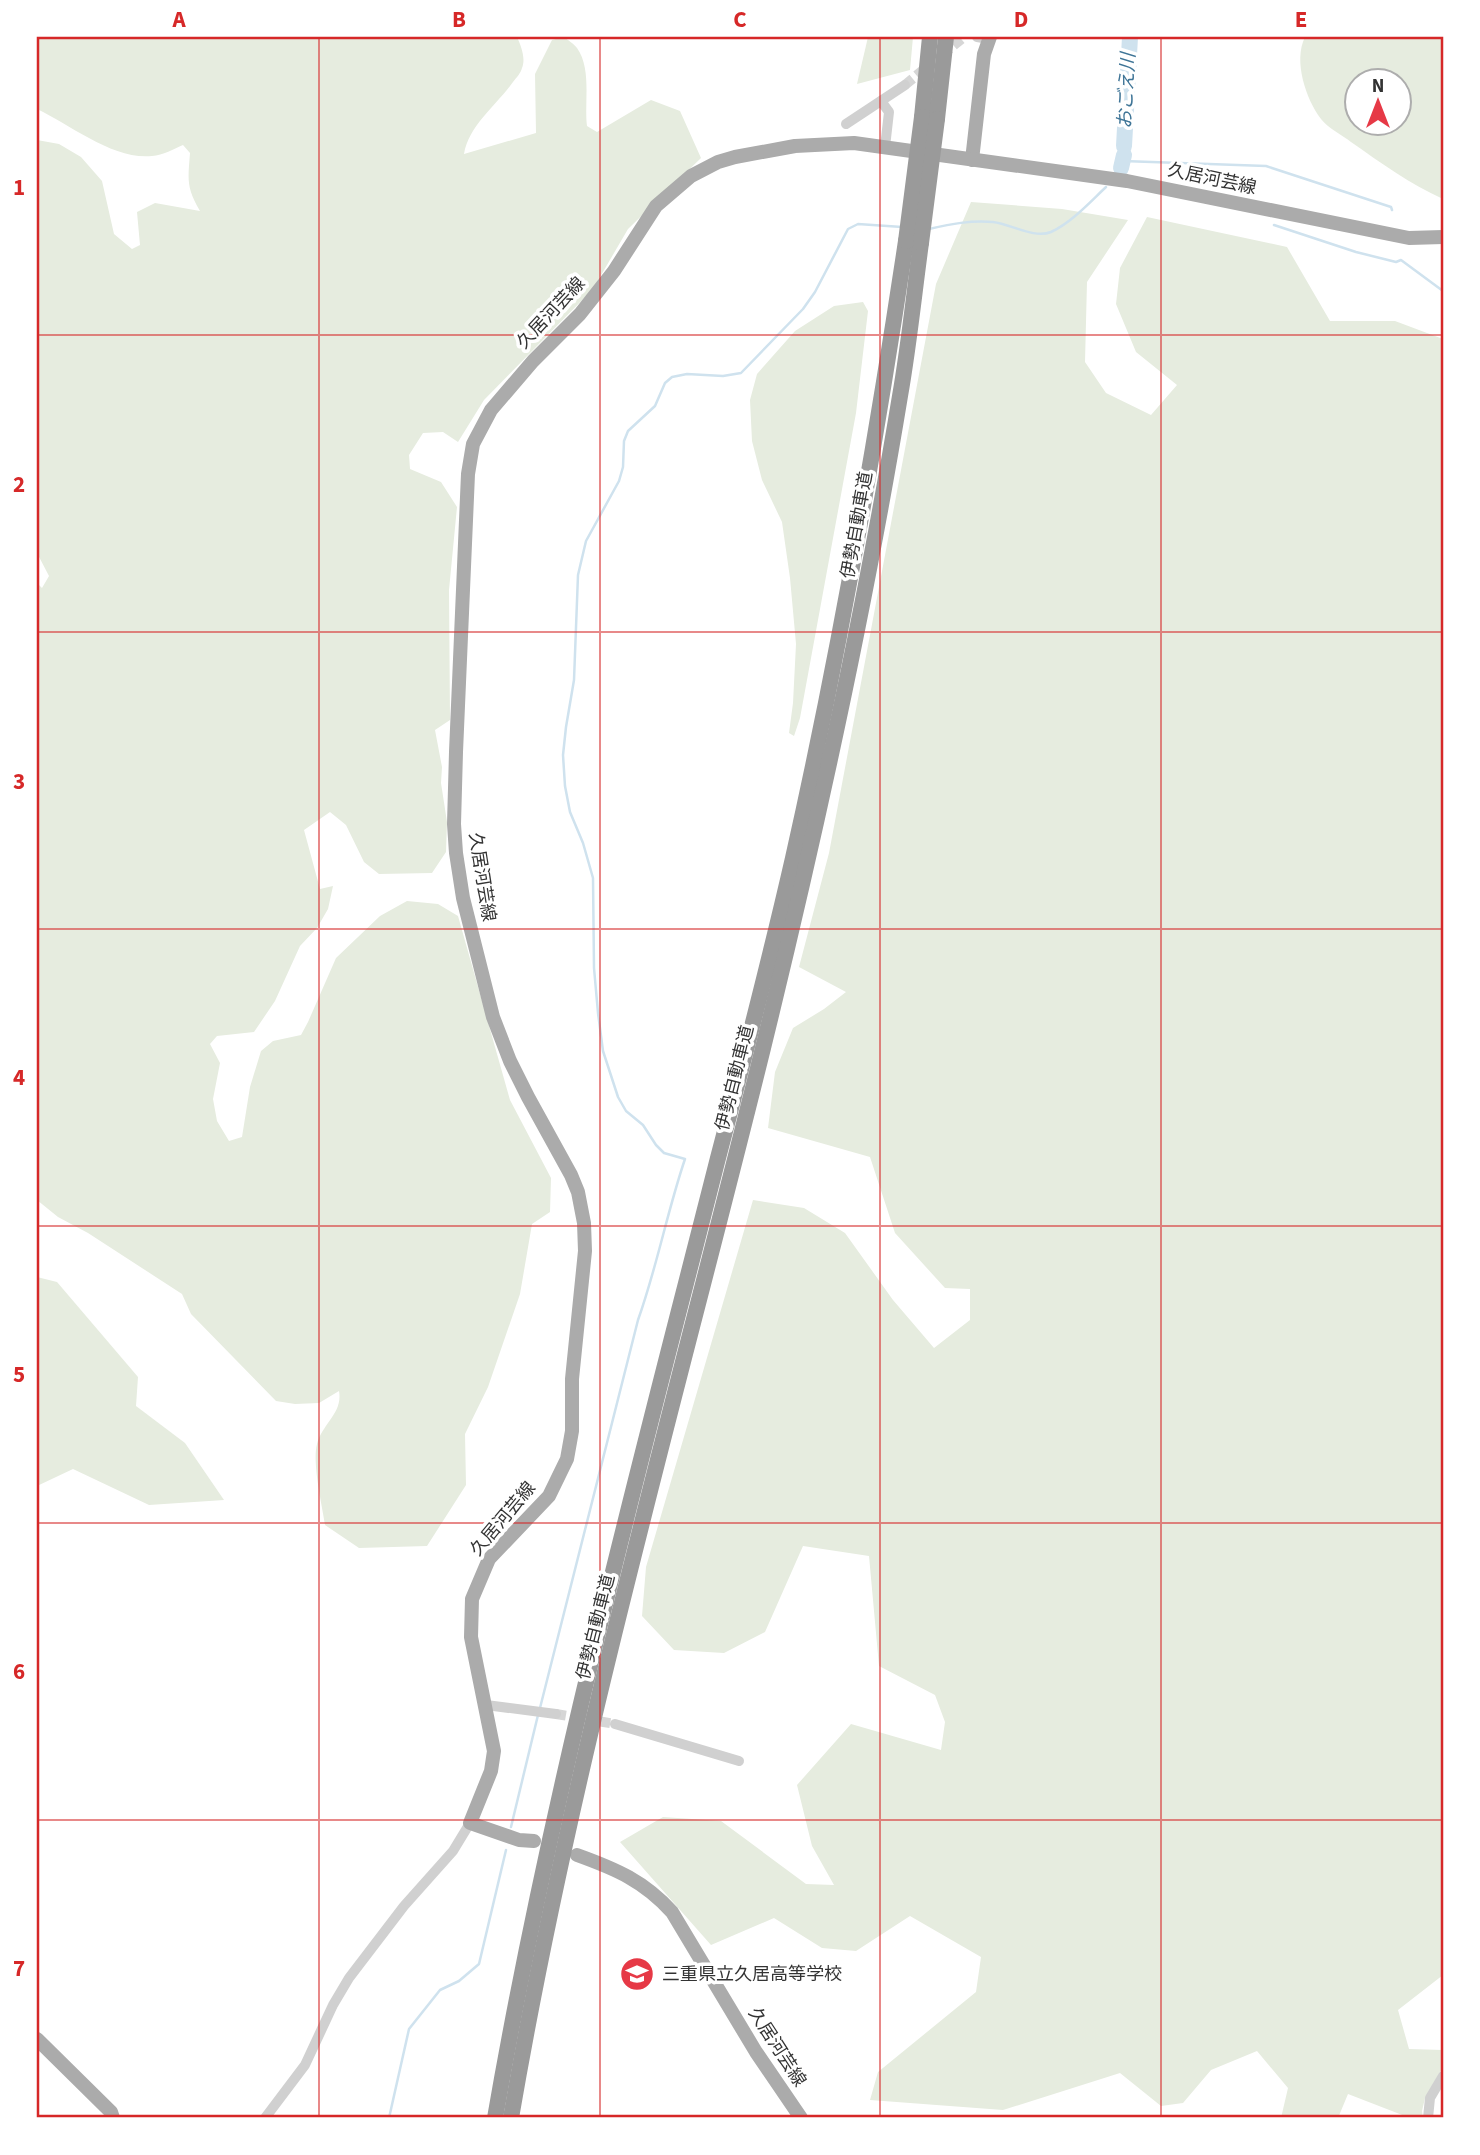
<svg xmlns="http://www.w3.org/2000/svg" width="1480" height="2155" font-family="'Source Sans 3','Noto Sans JP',sans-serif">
	<rect width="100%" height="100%" fill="#fff"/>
	<g fill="#e6ecdf" fill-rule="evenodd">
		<path d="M37,37H517C521,46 526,58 522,68C521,73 516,78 513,82C497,105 469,125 464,154L536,133L535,74L552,40L564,37C568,40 574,44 577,48C592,69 584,103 587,126L597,132L651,100L680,111L701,158L628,229L593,289L484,400L458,442L443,432L423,433L409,455L410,469L441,482L457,507L449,590L450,720L435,730L442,767L441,783L447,822L446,852L432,873L379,874L364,862L346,825L330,812L304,830L320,889L333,886L328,909L317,928L300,946L275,1001L254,1032L217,1036L210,1044L220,1063L213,1099L217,1121L229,1141L242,1137L250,1087L261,1051L273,1041L301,1035L308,1022L336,958L380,916L407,901L438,904L458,916L510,1100L551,1178L550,1212L532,1224L520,1294L488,1387L465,1434L466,1485L427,1546L359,1548L325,1525C322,1505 312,1463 317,1444C322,1424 343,1413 339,1391L319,1403L295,1404L276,1401L191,1314L182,1294L88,1233L58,1217L37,1200V583L42,588L49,576L37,553V140L59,144L81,157L102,181L114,234L132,249L140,245L137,212L155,203L200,211C186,187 188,180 190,153L183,145C174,149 163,155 152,156C113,160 71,125 37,109Z"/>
		<path d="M868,37H913L910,70L857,84Z"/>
		<path d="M1305,37H1443V199C1410,184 1381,163 1351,142C1342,135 1328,128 1321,119C1306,99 1293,61 1305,37ZM1400,80V122H1358V80Z"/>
		<path d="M971,202L1062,209L1128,220L1087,282L1085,362L1106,393L1151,415L1177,385L1136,352L1116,304L1120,268L1147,217L1287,247L1330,321H1395L1443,339V1975L1398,2010L1409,2049L1443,2050V2067L1425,2098L1422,2111L1423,2118H1410L1348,2094L1338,2118H1281L1288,2088L1257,2051L1211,2070L1183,2103L1161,2106L1120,2073L1003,2110L870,2100L878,2072L976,1992L981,1957L910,1916L856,1951L822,1948L774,1918L711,1945L620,1842L663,1817L721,1821L806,1884L834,1885L812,1846L797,1785L851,1724L941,1750L945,1722L935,1695L879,1666L869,1556L803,1546L765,1632L724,1653L674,1650L642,1616L646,1567L753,1200L804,1208L845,1233L893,1300L934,1348L970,1320V1289L945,1288L895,1233L870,1157L768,1128L775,1072L793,1028L824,1009L846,992L799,967L829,853L936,284Z"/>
		<path d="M863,302L868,311L856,413L800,718L794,736L789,733L793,703L796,644L790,578L782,522L762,480L752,441L750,400L757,374L795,331L834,306Z"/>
		<path d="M37,1277L57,1282L138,1377L136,1406L185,1443L224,1500L149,1505L73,1469L37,1486Z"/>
	</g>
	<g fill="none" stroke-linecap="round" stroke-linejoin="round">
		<g stroke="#cfe2ee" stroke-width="2.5">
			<path d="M1123,161L1266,166L1391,207L1392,210"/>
			<path d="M1274,225L1356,252L1396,262L1401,260L1443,291"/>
			<path d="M929,229C951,224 971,220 993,222C1011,224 1034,239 1051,232C1072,222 1089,203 1106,187"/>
			<path d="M540,1708L638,1320C657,1267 667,1212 685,1159L664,1153L656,1145L643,1125L626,1111L618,1097L603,1051L598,1013L594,968L593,878L583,843L570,812L565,786L563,755L566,727L574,680L578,575L586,541L619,481L623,467L624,441L628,431L655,406L665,383L672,377L687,374L723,376L741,373L803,309L815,292L848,229L858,224L902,227"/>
			<path d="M511,1827L538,1715"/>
			<path d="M389,2118L409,2029L440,1990L459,1981L479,1964L506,1850"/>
		</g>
		<g stroke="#cfe2ee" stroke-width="16">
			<path d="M1124,146L1130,37"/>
			<path d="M1121,168L1124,155"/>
		</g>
		<g stroke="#d6d6d6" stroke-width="10" stroke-dasharray="10 5" stroke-linecap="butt">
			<path d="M942,55L964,37"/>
			<path d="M905,85L929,65"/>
			<path d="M556,1714L615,1724"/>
		</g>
		<g stroke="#d0d0d0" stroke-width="10">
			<path d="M977,37L989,39"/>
			<path d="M881,101L889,112L885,147"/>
			<path d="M846,124L905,85"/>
			<path d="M486,1705L556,1714"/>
			<path d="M615,1724L739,1761"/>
			<path d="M265,2118L305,2065L333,2005L349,1978L404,1906L453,1851L470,1823"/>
			<path d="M1428,2118L1430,2098L1443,2076"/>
		</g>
		<g stroke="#ababab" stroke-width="14">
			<path d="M972,160L984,54L990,37"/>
			<path d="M534,1841L519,1840L470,1823L491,1771L494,1751L471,1637L472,1599L489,1559L549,1496L567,1459L572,1431V1379L585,1251L584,1223L578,1192L571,1175L528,1097L510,1061L493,1017L463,898L456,853L454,824L456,752L468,474L473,444L491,410L533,361L580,314L614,271L656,206L691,176L718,162L735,157L795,146L854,143L1127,181L1409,238L1443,237"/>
			<path d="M577,1855C616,1869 644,1881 672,1912L756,2052L801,2118"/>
			<path d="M37,2039L111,2112L113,2118"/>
		</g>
		<g stroke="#9a9a9a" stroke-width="16">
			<path d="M922,117L930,37"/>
			<path d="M937,119L946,37"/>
			<path d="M495,2118C551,1794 637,1477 718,1158C744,1059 770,959 793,858C839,654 875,448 906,241"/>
			<path d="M511,2118C573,1756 675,1404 763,1048C816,832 864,615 900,396C909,345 914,294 921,243"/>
		</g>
		<g stroke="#9a9a9a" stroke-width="16">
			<path d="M906,241L922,117"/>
			<path d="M921,243L937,119"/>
		</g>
	</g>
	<path fill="none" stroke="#d62828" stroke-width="2" stroke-opacity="0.55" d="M319,37V2118M600,37V2118M880,37V2118M1161,37V2118M37,335H1443M37,632H1443M37,929H1443M37,1226H1443M37,1523H1443M37,1820H1443"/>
	<defs>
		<g id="school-disc" transform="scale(1.75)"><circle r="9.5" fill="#e63946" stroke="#fff"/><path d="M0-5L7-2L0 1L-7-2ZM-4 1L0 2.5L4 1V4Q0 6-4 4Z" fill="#fff"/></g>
	</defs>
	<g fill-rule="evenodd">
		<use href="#school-disc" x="637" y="1974"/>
	</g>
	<g text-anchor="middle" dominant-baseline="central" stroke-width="7" stroke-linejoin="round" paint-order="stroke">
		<g font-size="18" fill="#333" stroke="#fff">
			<text transform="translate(1212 179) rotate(12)">久居河芸線</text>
			<text transform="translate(551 313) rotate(-47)">久居河芸線</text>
			<text transform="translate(857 525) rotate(-80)">伊勢自動車道</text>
			<text transform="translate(482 877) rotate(81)">久居河芸線</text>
			<text transform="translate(735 1078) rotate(-76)">伊勢自動車道</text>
			<text transform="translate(503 1519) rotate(-50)">久居河芸線</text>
			<text transform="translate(596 1627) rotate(-76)">伊勢自動車道</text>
			<text transform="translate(777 2047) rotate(57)">久居河芸線</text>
		</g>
		<g font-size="18" fill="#333" stroke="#fff" text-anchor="start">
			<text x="662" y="1974">三重県立久居高等学校</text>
		</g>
		<g font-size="19" font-style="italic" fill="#3f7597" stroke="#fff">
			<text transform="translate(1127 91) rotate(-87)">おごえ川</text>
		</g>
	</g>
	<rect width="1480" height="2155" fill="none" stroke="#ffffff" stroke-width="77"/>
	<g transform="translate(1378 102)"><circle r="33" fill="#ffffff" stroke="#adadad" stroke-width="2"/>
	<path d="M0-5L12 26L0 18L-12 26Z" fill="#e63946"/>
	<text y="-10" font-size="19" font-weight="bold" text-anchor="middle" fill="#333333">N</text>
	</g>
	<rect x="38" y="38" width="1404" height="2078" fill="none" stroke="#d62828" stroke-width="2.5"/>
	<g font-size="23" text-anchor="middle" font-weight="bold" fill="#d62828">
		<text x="179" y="27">A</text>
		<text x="459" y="27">B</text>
		<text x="740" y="27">C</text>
		<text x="1021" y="27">D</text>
		<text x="1301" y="27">E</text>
		<text x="19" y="195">1</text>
		<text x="19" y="492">2</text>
		<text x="19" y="789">3</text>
		<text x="19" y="1085">4</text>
		<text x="19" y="1382">5</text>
		<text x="19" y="1679">6</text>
		<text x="19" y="1976">7</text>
	</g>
</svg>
